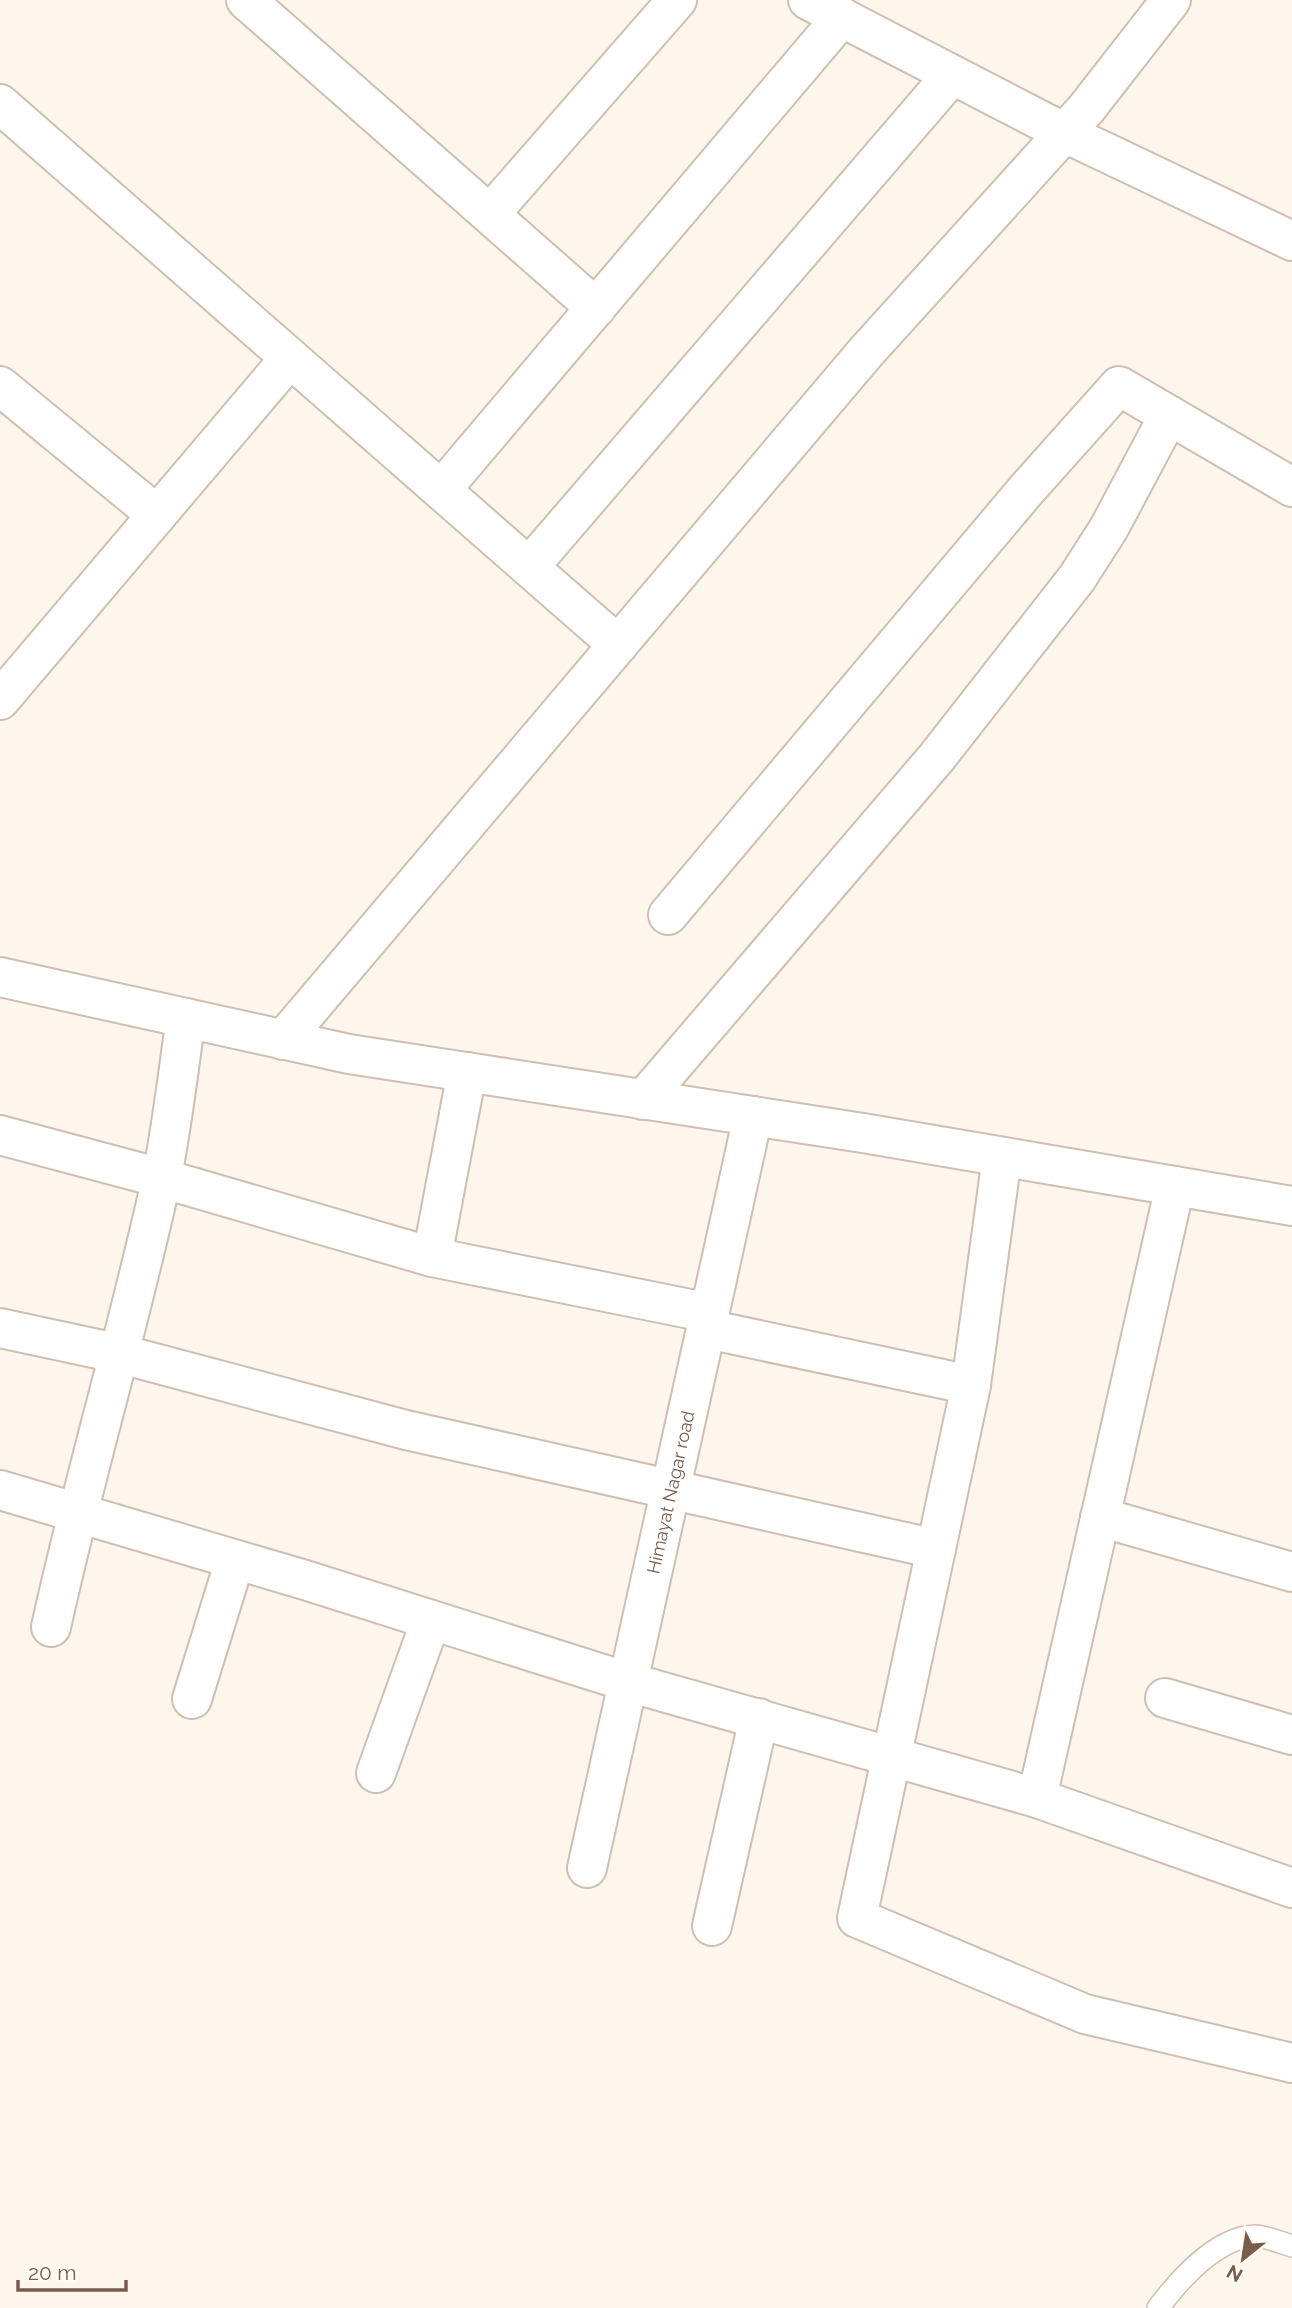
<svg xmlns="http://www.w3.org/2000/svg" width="1292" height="2308" font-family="Raleway,sans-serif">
	<rect width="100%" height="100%" fill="#fdf6ec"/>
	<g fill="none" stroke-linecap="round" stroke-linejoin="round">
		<g stroke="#d1beb0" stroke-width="24">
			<path id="lane" d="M1158,2308C1179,2280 1217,2237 1255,2236C1266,2236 1281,2243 1292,2246"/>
		</g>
		<g stroke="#d1beb0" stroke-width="42">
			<g id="street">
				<path d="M246,0L596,308"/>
				<path d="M808,0L1065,133L1292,241"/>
				<path d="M0,104L618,645"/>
				<path d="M490,214L677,0"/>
				<path d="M0,386L157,515"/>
				<path d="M441,490L842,17"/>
				<path d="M529,567L952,75"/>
				<path d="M0,700L290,358"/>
				<path d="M668,915L1027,489L1119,386L1292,487"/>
				<path d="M0,977L349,1054L863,1133L1292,1206"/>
				<path d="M283,1040L866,352L1086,109L1171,0"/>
				<path d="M643,1100L937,757L1077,578L1109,528L1169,415"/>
				<path d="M0,1135L161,1178L432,1257L710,1313"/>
				<path d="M1002,1157L971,1385L857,1918L1085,2014L1292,2063"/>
				<path d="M432,1257L467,1072"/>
				<path d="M0,1328L121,1354L406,1430L936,1549"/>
				<path d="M707,1329L971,1385"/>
				<path d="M0,1490L305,1580L628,1682L1037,1798L1292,1888"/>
				<path d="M1100,1517L1292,1572"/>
				<path d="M51,1627C84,1477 128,1331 161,1181C172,1128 178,1072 186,1018"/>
				<path d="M1165,1698L1292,1735"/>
				<path d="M192,1699L235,1560"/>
				<path d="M376,1773L431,1620"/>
				<path d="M1037,1798L1175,1186"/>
				<path id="s1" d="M587,1868L753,1116"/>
				<path d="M712,1926L759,1718"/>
			</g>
		</g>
		<use href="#lane" stroke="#fff" stroke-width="21"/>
		<use href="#street" stroke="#fff" stroke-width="38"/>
	</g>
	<g text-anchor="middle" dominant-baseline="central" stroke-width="7" stroke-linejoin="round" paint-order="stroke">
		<g font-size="18" fill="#7a5c4d" stroke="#fffaf3">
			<text stroke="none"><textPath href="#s1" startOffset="385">Himayat Nagar road</textPath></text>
		</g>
	</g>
	<g transform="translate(1243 2259) rotate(210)" stroke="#fffaf3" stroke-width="5" paint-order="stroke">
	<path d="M0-5L12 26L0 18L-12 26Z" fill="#7a5c4d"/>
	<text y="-10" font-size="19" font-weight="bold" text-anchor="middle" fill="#7a5c4d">N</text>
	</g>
	<path d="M18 2280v10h108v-10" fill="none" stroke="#7a5c4d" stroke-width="3.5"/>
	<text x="28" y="2280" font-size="21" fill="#7a5c4d" stroke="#fffaf3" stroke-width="5" paint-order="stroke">20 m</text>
</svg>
